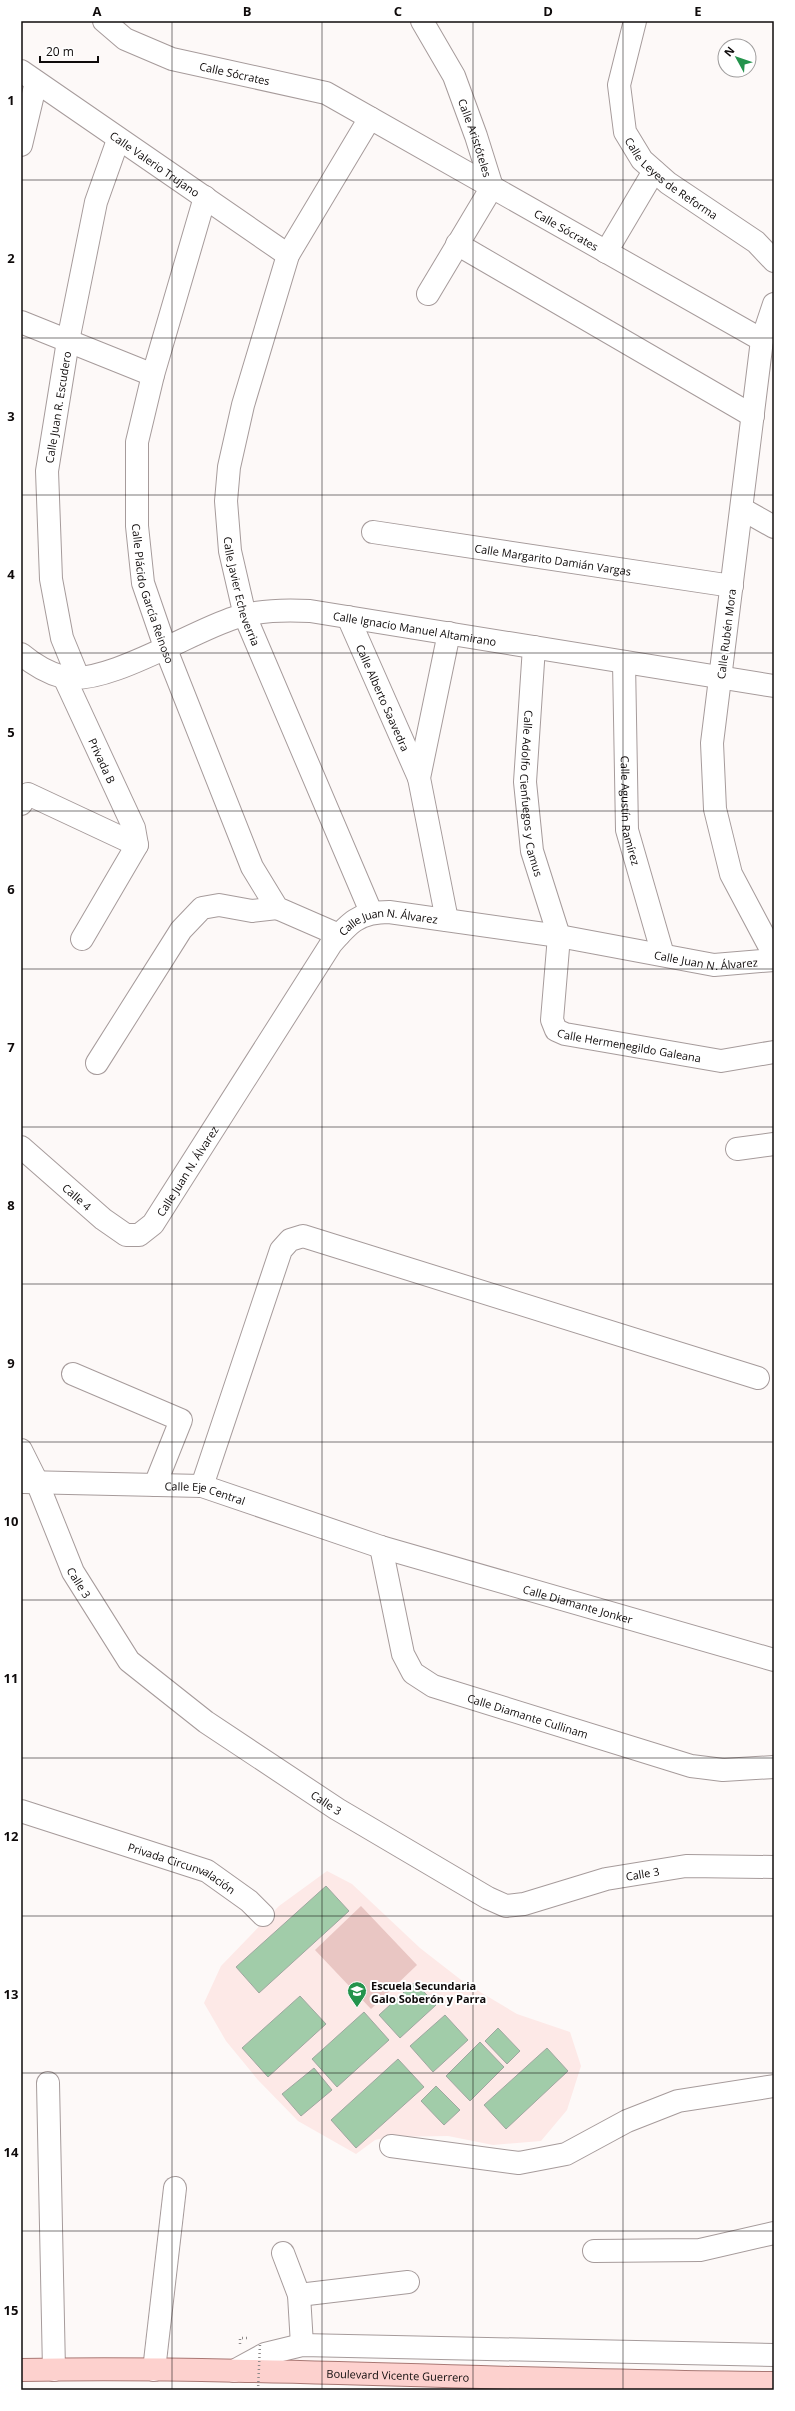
<svg xmlns="http://www.w3.org/2000/svg" width="795" height="2411" font-family="'Open Sans',sans-serif">
	<rect width="100%" height="100%" fill="#fdf9f8"/>
	<path fill="#fde9e7" d="M327,1871L352,1884L420,1948L465,1983L517,2014L570,2032L581,2066L567,2110L541,2141L493,2145L448,2136L389,2137L375,2140L356,2154L298,2121L258,2080L226,2041L204,2003L221,1966L279,1906Z"/>
	<path fill="#e9c6c3" d="M361,1906L417,1965L371,2009L315,1950Z"/>
	<g fill="#a1cca9" stroke="#9fa7a0">
		<path d="M326,1886L349,1911L259,1993L236,1967Z"/>
		<path d="M415,1982L436,2005L400,2038L379,2015Z"/>
		<path d="M300,1996L326,2024L268,2077L242,2048Z"/>
		<path d="M364,2012L389,2040L337,2087L312,2059Z"/>
		<path d="M445,2015L468,2040L433,2072L410,2046Z"/>
		<path d="M498,2028L520,2051L507,2064L485,2041Z"/>
		<path d="M480,2042L504,2067L470,2101L446,2076Z"/>
		<path d="M547,2048L568,2071L506,2129L484,2105Z"/>
		<path d="M398,2059L424,2087L356,2148L331,2120Z"/>
		<path d="M314,2068L332,2090L301,2116L282,2094Z"/>
		<path d="M436,2086L460,2110L444,2125L421,2101Z"/>
	</g>
	<g fill="none" stroke-linecap="round" stroke-linejoin="round">
		<g stroke="#a69b9b" stroke-width="24">
			<g id="minor">
				<path id="s1" d="M104,21L125,39L172,59L326,93L762,340"/>
				<path id="s2" d="M422,21L454,76L476,136L492,187L428,294"/>
				<path id="s3" d="M635,21L619,85L625,132L642,160L668,183L756,242L774,261"/>
				<path id="s4" d="M21,71L288,255"/>
				<path id="s5" d="M370,118L288,255L243,405L229,467L226,501L230,551L245,616L371,912"/>
				<path d="M21,145L36,82"/>
				<path id="s6" d="M205,197L153,375L137,442V526L143,583L165,647L252,867L277,908L339,935"/>
				<path d="M457,244L753,416"/>
				<path d="M606,252L654,171"/>
				<path d="M774,304L762,340L712,743L715,809L731,874L774,955"/>
				<path d="M21,322L153,375"/>
				<path d="M742,509L774,527"/>
				<path id="s7" d="M373,532L732,586"/>
				<path id="s8" d="M348,617L419,778"/>
				<path id="s9" d="M534,647L525,782L532,851L559,936L552,1020L556,1030L565,1034L721,1061L774,1052"/>
				<path id="s10" d="M21,654C33,664 48,673 63,677C104,687 192,631 234,618C259,610 285,610 310,611L774,686"/>
				<path id="s11" d="M624,662L627,830L663,955"/>
				<path id="s12" d="M64,677L134,828L137,845L82,939"/>
				<path id="s13" d="M78,677L62,638L51,579L47,471L68,341L96,202L118,140"/>
				<path d="M21,804L28,794L137,845"/>
				<path d="M447,920L419,778L449,633"/>
				<path d="M97,1063L181,930L202,908L219,905L252,911L277,908"/>
				<path id="s14" d="M21,1147L103,1219L126,1235H139L153,1224L331,944C349,923 359,912 389,912L559,936L714,965L774,960"/>
				<path d="M737,1149L774,1144"/>
				<path d="M73,1374L181,1420L155,1485"/>
				<path id="s15" d="M21,1450L37,1482L73,1572L129,1661L206,1722L337,1809L488,1898L506,1906L524,1904L606,1879L686,1866L774,1867"/>
				<path id="s16" d="M24,1482L202,1486L381,1547L774,1660"/>
				<path d="M202,1486L281,1250L290,1240L303,1236L758,1378"/>
				<path id="s17" d="M381,1547L403,1654L413,1673L433,1686L691,1766L723,1770L774,1767"/>
				<path id="s18" d="M21,1811L207,1871L249,1901L263,1915"/>
				<path d="M48,2083L54,2370"/>
				<path d="M391,2146L519,2163L566,2154L627,2121L678,2101L774,2086"/>
				<path d="M594,2251L700,2250L774,2233"/>
				<path d="M283,2253L299,2295L302,2345"/>
				<path d="M299,2295L408,2282"/>
				<path d="M154,2370L175,2188"/>
				<path d="M234,2371L265,2354L302,2345L774,2355"/>
			</g>
		</g>
		<g stroke="#a97874" stroke-width="24">
			<g id="major">
				<path id="s19" d="M21,2370C272,2366 523,2382 774,2383"/>
			</g>
		</g>
		<path stroke="#8e8a8a" stroke-width="2.5" stroke-dasharray="1 3" stroke-linecap="butt" d="M240,2344V2338H250"/>
		<use href="#minor" stroke="#fff" stroke-width="22"/>
		<use href="#major" stroke="#fdd1ce" stroke-width="22"/>
		<path stroke="#8e8a8a" stroke-width="2.5" stroke-dasharray="1 3" stroke-linecap="butt" d="M258,2390L260,2344"/>
	</g>
	<path fill="none" stroke="#0f0b0b" stroke-width="1" stroke-opacity="0.55" d="M172,21V2390M322,21V2390M473,21V2390M623,21V2390M21,180H774M21,338H774M21,495H774M21,653H774M21,811H774M21,969H774M21,1127H774M21,1284H774M21,1442H774M21,1600H774M21,1758H774M21,1916H774M21,2073H774M21,2231H774"/>
	<defs>
		<g id="school-pin" transform="scale(1)"><path d="M0 17L-7.5 6A9.5 9.5 0 1 1 7.5 6Z" fill="#24934c" stroke="#fff"/><path d="M0-5L7-2L0 1L-7-2ZM-4 1L0 2.5L4 1V4Q0 6-4 4Z" fill="#fff"/></g>
	</defs>
	<g fill-rule="evenodd">
		<use href="#school-pin" x="357" y="1991"/>
	</g>
	<g text-anchor="middle" dominant-baseline="central" stroke-width="4" stroke-linejoin="round" paint-order="stroke">
		<g font-size="11" fill="#0f0b0b" stroke="#fff">
			<text stroke="none"><textPath href="#s1" startOffset="143">Calle Sócrates</textPath></text>
			<text stroke="none"><textPath href="#s2" startOffset="129">Calle Aristóteles</textPath></text>
			<text stroke="none"><textPath href="#s4" startOffset="163">Calle Valerio Trujano</textPath></text>
			<text stroke="none"><textPath href="#s3" startOffset="180">Calle Leyes de Reforma</textPath></text>
			<text stroke="none"><textPath href="#s1" startOffset="513">Calle Sócrates</textPath></text>
			<text stroke="none"><textPath href="#s13" startOffset="275">Calle Juan R. Escudero</textPath></text>
			<text stroke="none"><textPath href="#s7" startOffset="182">Calle Margarito Damián Vargas</textPath></text>
			<text stroke="none"><textPath href="#s5" startOffset="506">Calle Javier Echeverria</textPath></text>
			<text stroke="none"><textPath href="#s6" startOffset="408">Calle Plácido García Reinoso</textPath></text>
			<text stroke="none"><textPath href="#s10" startOffset="414">Calle Ignacio Manuel Altamirano</textPath></text>
			<text transform="translate(726 634) rotate(-83)">Calle Rubén Mora</text>
			<text stroke="none"><textPath href="#s8" startOffset="88">Calle Alberto Saavedra</textPath></text>
			<text stroke="none"><textPath href="#s12" startOffset="92">Privada B</textPath></text>
			<text stroke="none"><textPath href="#s9" startOffset="147">Calle Adolfo Cienfuegos y Camus</textPath></text>
			<text stroke="none"><textPath href="#s11" startOffset="149">Calle Agustín Ramírez</textPath></text>
			<text stroke="none"><textPath href="#s14" startOffset="566">Calle Juan N. Álvarez</textPath></text>
			<text stroke="none"><textPath href="#s14" startOffset="890">Calle Juan N. Álvarez</textPath></text>
			<text stroke="none"><textPath href="#s9" startOffset="464">Calle Hermenegildo Galeana</textPath></text>
			<text stroke="none"><textPath href="#s14" startOffset="231">Calle Juan N. Álvarez</textPath></text>
			<text stroke="none"><textPath href="#s14" startOffset="75">Calle 4</textPath></text>
			<text stroke="none"><textPath href="#s16" startOffset="182">Calle Eje Central</textPath></text>
			<text stroke="none"><textPath href="#s15" startOffset="145">Calle 3</textPath></text>
			<text stroke="none"><textPath href="#s16" startOffset="572">Calle Diamante Jonker</textPath></text>
			<text stroke="none"><textPath href="#s17" startOffset="254">Calle Diamante Cullinam</textPath></text>
			<text stroke="none"><textPath href="#s15" startOffset="481">Calle 3</textPath></text>
			<text stroke="none"><textPath href="#s18" startOffset="171">Privada Circunvalación</textPath></text>
			<text stroke="none"><textPath href="#s15" startOffset="829">Calle 3</textPath></text>
			<text stroke="none"><textPath href="#s19" startOffset="377">Boulevard Vicente Guerrero</textPath></text>
		</g>
		<g font-size="11" font-weight="bold" fill="#0f0b0b" stroke="#fff" text-anchor="start">
			<text x="371" y="1985">Escuela Secundaria<tspan x="371" dy="13">Galo Soberón y Parra</tspan></text>
		</g>
	</g>
	<rect width="795" height="2411" fill="none" stroke="#ffffff" stroke-width="44"/>
	<g transform="translate(737 58) rotate(310)"><circle r="19" fill="#ffffff" stroke="#9f9d9d"/>
	<path d="M0-3L7 15L0 10L-7 15Z" fill="#24934c"/>
	<text y="-6" font-size="11" font-weight="bold" text-anchor="middle" fill="#0f0b0b">N</text>
	</g>
	<path d="M40 56v6h58v-6" fill="none" stroke="#0f0b0b" stroke-width="2"/>
	<text x="46" y="56" font-size="12" fill="#0f0b0b" stroke="#ffffff" stroke-width="3" paint-order="stroke">20 m</text>
	<rect x="22" y="22" width="751" height="2367" fill="none" stroke="#0f0b0b" stroke-width="1.5"/>
	<g font-size="13" text-anchor="middle" font-weight="bold" fill="#0f0b0b">
		<text x="97" y="16">A</text>
		<text x="247" y="16">B</text>
		<text x="398" y="16">C</text>
		<text x="548" y="16">D</text>
		<text x="698" y="16">E</text>
		<text x="11" y="105">1</text>
		<text x="11" y="263">2</text>
		<text x="11" y="421">3</text>
		<text x="11" y="579">4</text>
		<text x="11" y="737">5</text>
		<text x="11" y="894">6</text>
		<text x="11" y="1052">7</text>
		<text x="11" y="1210">8</text>
		<text x="11" y="1368">9</text>
		<text x="11" y="1526">10</text>
		<text x="11" y="1683">11</text>
		<text x="11" y="1841">12</text>
		<text x="11" y="1999">13</text>
		<text x="11" y="2157">14</text>
		<text x="11" y="2315">15</text>
	</g>
</svg>
